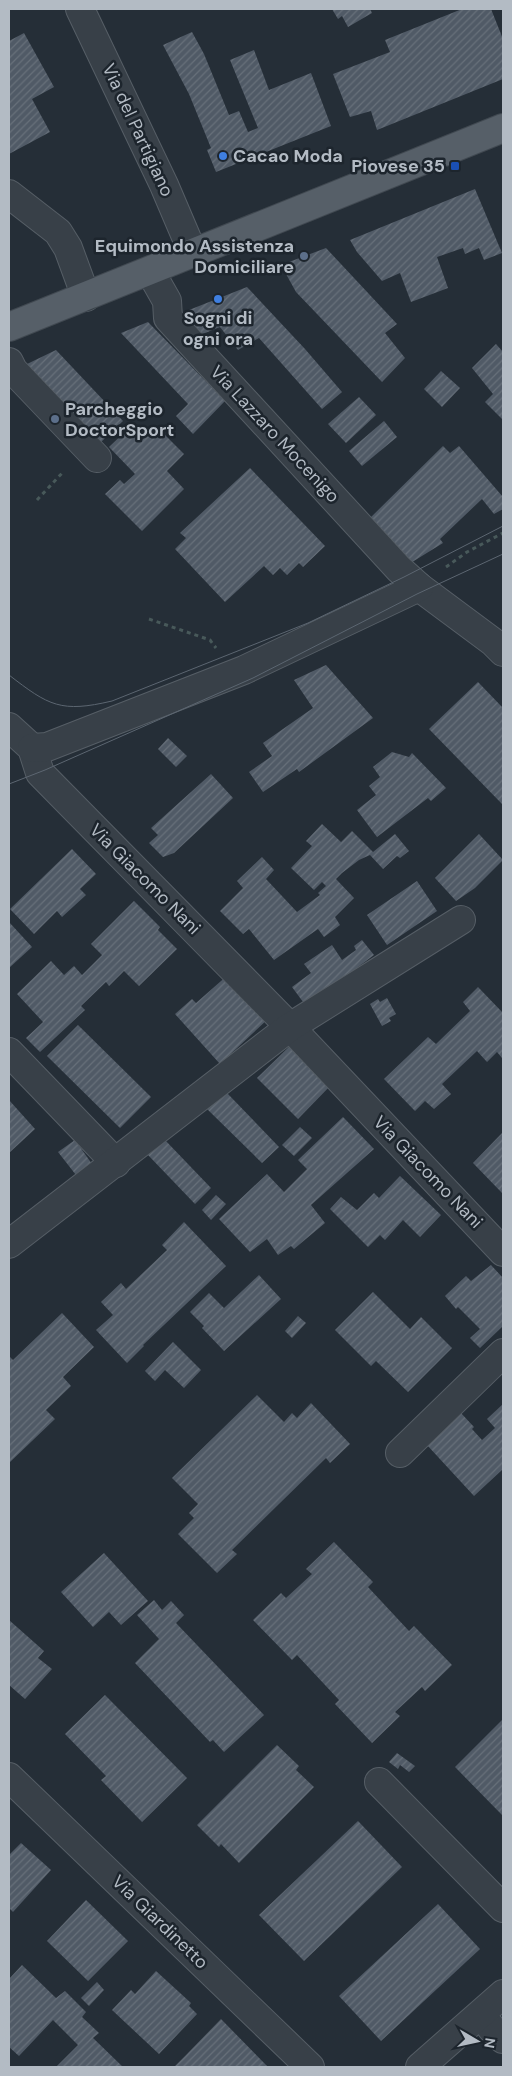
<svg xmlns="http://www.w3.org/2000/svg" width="512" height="2076" font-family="'DM Sans',sans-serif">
	<defs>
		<pattern id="building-hatch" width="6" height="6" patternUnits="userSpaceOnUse" patternTransform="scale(1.25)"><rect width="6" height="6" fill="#505a66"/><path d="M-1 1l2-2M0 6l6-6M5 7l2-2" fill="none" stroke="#67707a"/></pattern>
	</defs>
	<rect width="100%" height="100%" fill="#252e37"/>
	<g fill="url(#building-hatch)">
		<path d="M332,9H370L372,13L348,27L342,16L338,19Z"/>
		<path d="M462,9H491L503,39V79L377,130L371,111L350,117L333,74L390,52L385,40Z"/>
		<path d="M192,32L204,54L229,115L239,111L248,132L258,128L230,60L254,50L269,90L311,73L331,126L216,172L207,150L211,148L189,94L163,45Z"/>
		<path d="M24,33L54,87L32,99L50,132L9,154V41Z"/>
		<path d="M475,189L502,253L484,260L479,248L465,254L463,248L437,257L448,288L411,302L400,273L382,281L357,252L350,240Z"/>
		<path d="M326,248L397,324L385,333L405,358L382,382L296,292L281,265Z"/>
		<path d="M247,287L305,349L342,392L322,409L259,338L238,350L220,327L200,335L189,310Z"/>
		<path d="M148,322L225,401L193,434L176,416L188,404L121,333Z"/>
		<path d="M496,344L503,352V420L485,402L493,394L472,368Z"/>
		<path d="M56,350L123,421L101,442L25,365Z"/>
		<path d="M441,371L460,388L442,407L424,389Z"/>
		<path d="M359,397L376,415L346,443L328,424Z"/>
		<path d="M384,421L397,437L362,466L349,451Z"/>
		<path d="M156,426L184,454L167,471L184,489L142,531L105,494L120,480L124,484L135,474L109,447L129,428L141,441Z"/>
		<path d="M443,446L450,453L459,446L503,497V509L494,514L482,499L440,539L443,543L409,564L367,521Z"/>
		<path d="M250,468L325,546L303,567L299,563L287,575L280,568L273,575L264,566L225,602L175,549L186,538L180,533Z"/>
		<path d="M326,665L373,718L299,772L297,769L263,792L249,772L272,756L263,743L313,708L294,680Z"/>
		<path d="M478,682L503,708V805L429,729Z"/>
		<path d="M168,738L187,756L176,767L158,749Z"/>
		<path d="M392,752L409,757L412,753L446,788L431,801L428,798L377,837L357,810L376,795L369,786L380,777L373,767Z"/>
		<path d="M211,774L233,798L174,853L163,857L149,843L158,835L151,828Z"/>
		<path d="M322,824L341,842L352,831L373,852L395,834L409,851L400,858L397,856L383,869L370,855L359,860L342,873L336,879L354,898L335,917L340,925L324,937L318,929L274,960L249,929L243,934L220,911L243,888L237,881L262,857L274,870L266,879L297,912L320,895L318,893L326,886L322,882L314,890L291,868L312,846L306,841Z"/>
		<path d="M479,834L503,860L475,888L456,901L435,878Z"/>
		<path d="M72,849L96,874L80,889L86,895L62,917L57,911L34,934L10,909Z"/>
		<path d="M417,881L437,911L387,945L367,915Z"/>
		<path d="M134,901L160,927L158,930L177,949L139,986L124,971L109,986L106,982L81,1006L85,1010L40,1052L26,1038L43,1022L17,994L51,961L64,975L74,966L82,975L102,955L91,944Z"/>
		<path d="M9,922L32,947L9,968Z"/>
		<path d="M362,940L374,955L306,1006L292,987L311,973L304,964L332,945L342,960L356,950L354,946Z"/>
		<path d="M229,974L269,1018L220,1064L175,1014L192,999L196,1003Z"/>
		<path d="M478,987L503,1013V1056L502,1058L497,1052L487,1062L477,1051L442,1084L451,1094L434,1109L425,1101L415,1111L384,1079L428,1037L436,1044L470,1011L463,1002Z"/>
		<path d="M387,998L396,1014L389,1018L391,1021L382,1026L370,1004L378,999L380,1002Z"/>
		<path d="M78,1025L151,1097L120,1128L47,1056Z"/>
		<path d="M292,1044L331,1085L298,1119L257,1078Z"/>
		<path d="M227,1093L279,1147L262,1163L206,1108Z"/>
		<path d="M9,1100L35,1129L9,1153Z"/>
		<path d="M343,1117L374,1149L311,1205L325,1223L294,1249L291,1246L278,1255L267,1239L250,1252L219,1219L267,1174L284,1192L307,1169L298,1160Z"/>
		<path d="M300,1127L312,1138L294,1156L282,1145Z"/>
		<path d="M503,1132V1194L473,1163Z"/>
		<path d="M164,1139L211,1188L195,1204L148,1155Z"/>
		<path d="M75,1140L92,1164L76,1175L58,1152Z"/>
		<path d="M400,1176L441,1215L420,1237L403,1220L385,1240L380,1235L368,1247L330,1209L341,1197L357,1210L374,1193L379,1198Z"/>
		<path d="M216,1195L226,1204L211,1220L202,1210Z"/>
		<path d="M184,1222L226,1266L143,1345L144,1346L127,1363L96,1330L113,1315L101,1302L121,1283L126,1289L167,1250L162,1245Z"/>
		<path d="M491,1265L503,1278V1326L480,1348L470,1338L480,1329L458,1307L456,1309L445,1296L466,1276L471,1281Z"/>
		<path d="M259,1275L281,1299L224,1351L202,1328L204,1326L190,1312L209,1293L224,1308Z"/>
		<path d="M373,1292L410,1329L421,1317L452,1348L408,1392L376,1361L371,1366L335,1330Z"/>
		<path d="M62,1313L94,1347L63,1377L71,1386L46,1410L55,1419L9,1463V1356L13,1360Z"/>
		<path d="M298,1316L306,1323L292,1338L285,1331Z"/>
		<path d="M173,1342L201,1370L184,1388L165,1370L155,1381L145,1371Z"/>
		<path d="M257,1395L284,1422L292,1413L297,1418L311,1403L350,1444L330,1463L326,1458L232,1550L237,1554L217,1573L178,1534L194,1518L189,1513L198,1504L172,1478Z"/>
		<path d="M503,1404V1469L474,1496L427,1445L460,1412L474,1427L472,1429L482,1440L495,1428L487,1419Z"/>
		<path d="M334,1542L373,1582L368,1587L409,1631L414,1626L452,1665L425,1691L422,1687L395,1712L400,1716L372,1743L335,1704L339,1700L297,1655L292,1660L253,1620L281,1593L286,1598L312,1574L306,1569Z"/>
		<path d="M104,1553L148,1601L121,1625L109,1612L93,1627L61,1592Z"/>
		<path d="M154,1600L162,1610L171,1601L184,1615L176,1623L264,1715L224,1752L213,1740L210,1742L135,1663L159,1639L137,1615Z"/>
		<path d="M9,1620L44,1651L38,1658L52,1669L25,1699L9,1685Z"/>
		<path d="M105,1695L187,1778L142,1822L101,1780L106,1776L65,1734Z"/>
		<path d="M503,1719V1816L455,1767Z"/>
		<path d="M277,1745L299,1766L296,1770L314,1787L239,1863L221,1844L219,1847L197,1825Z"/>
		<path d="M397,1753L415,1766L409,1772L400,1765L398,1769L389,1762Z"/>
		<path d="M358,1821L402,1867L304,1961L259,1915Z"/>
		<path d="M21,1843L51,1870L13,1912L9,1908V1855Z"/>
		<path d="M86,1900L128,1941L88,1981L47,1941Z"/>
		<path d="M438,1904L480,1949L381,2041L339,1996Z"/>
		<path d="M22,1965L56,1998L65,1991L86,2012L82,2017L99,2033L93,2038L123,2067H56L78,2045L53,2020L19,2056L9,2047V1979Z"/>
		<path d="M156,1971L191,2003L189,2006L197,2014L159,2054L112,2010L131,1990L135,1994Z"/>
		<path d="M97,1982L104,1990L89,2006L81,1998Z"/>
		<path d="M221,2019L268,2067H174L188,2053Z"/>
	</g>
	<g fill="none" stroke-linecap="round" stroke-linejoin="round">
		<g stroke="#565e66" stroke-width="30">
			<g id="minor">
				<path d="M80,9L164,185L193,253"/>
				<path d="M9,194L58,232L68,248L86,297"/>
				<path d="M150,271L167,301L168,318L399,569L419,587L493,642L503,652"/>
				<path d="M9,362L13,370L97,458"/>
				<path d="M9,727L32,748L40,773L290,1027L503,1252"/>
				<path d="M32,748L47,747L244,670L419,587"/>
				<path d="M9,1052L116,1163"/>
				<path d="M9,1244L290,1027L461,920"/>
				<path d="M400,1453L503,1353"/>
				<path d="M9,1777L310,2067"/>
				<path d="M379,1782L503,1908"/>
				<path d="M481,2015L493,2030L503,2039"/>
				<path d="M420,2067L503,1994"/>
			</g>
		</g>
		<g stroke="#414951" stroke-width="30">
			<path id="major" d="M9,327L503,128"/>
		</g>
		<g stroke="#48595a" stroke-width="3" stroke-dasharray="4 4" stroke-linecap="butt">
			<path d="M37,500L64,471"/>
			<path d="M446,567L467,552L503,533"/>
			<path d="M149,619L210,640L216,648"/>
		</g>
		<use href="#minor" stroke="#384048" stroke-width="28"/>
		<use href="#major" stroke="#565f68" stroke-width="28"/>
		<g stroke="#5c6671" stroke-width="1">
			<path d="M9,675C49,706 61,713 112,701L308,623L404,577L503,526"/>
			<path d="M9,784L45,770L253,678L417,594L503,554"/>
		</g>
	</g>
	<g fill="#3f7fe0" stroke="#1d252d" stroke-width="2">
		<circle cx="223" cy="156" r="5"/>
		<circle cx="218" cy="299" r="5"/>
	</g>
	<rect fill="#1a4fb4" stroke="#1d252d" stroke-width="2" x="450" y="161" width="10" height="10" rx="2.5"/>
	<g fill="#5c6f8a" stroke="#1d252d" stroke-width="2">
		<circle cx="304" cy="256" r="5"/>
		<circle cx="55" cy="419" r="5"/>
	</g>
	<g text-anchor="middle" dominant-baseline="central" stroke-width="5" stroke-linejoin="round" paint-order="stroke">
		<g font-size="18" fill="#b3bbc4" stroke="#1d252d">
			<text transform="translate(138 130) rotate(65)">Via del Partigiano</text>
			<text transform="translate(275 434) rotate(47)">Via Lazzaro Mocenigo</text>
			<text transform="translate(145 879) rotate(45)">Via Giacomo Nani</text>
			<text transform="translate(428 1172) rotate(46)">Via Giacomo Nani</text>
			<text transform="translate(160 1922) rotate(44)">Via Giardinetto</text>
		</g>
		<g font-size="18" font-weight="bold" fill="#b3bbc4" stroke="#1d252d" text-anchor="start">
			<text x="233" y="156">Cacao Moda</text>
			<text x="445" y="166" text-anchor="end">Piovese 35</text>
			<text x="294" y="246" text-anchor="end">Equimondo Assistenza<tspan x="294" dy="21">Domiciliare</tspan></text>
			<text x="218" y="318" text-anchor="middle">Sogni di<tspan x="218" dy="21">ogni ora</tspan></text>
			<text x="65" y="409">Parcheggio<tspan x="65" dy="21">DoctorSport</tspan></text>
		</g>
	</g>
	<rect width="512" height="2076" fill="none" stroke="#b3bbc4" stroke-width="20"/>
	<g transform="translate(477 2041) rotate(99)" stroke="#1d252d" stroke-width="4" paint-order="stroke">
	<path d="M0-4L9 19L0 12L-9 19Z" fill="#b3bbc4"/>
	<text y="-8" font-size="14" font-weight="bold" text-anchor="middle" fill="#b3bbc4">N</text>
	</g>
</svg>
